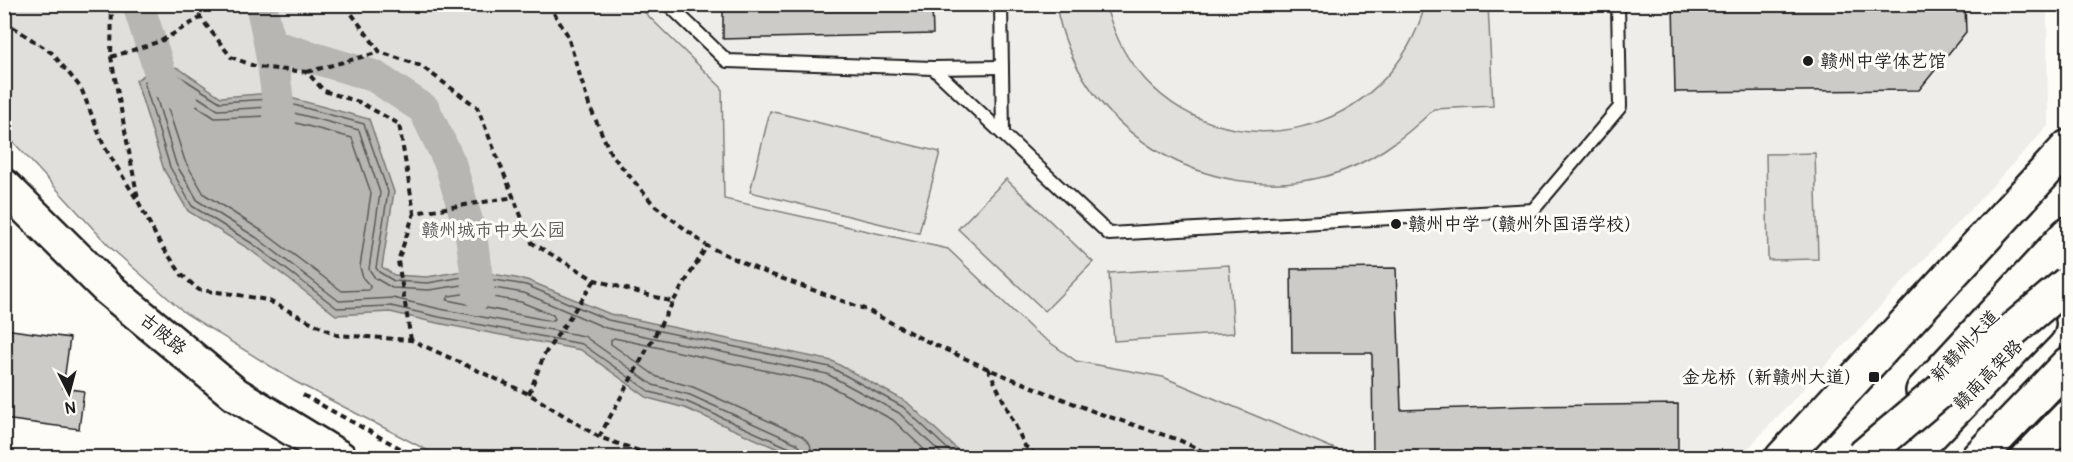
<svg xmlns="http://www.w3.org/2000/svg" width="2073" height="462" font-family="Pangolin,'LXGW WenKai TC',sans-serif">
	<rect width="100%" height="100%" fill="#fdfcf7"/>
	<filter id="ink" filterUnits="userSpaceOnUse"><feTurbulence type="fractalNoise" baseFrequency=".0167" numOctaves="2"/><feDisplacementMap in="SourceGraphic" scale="12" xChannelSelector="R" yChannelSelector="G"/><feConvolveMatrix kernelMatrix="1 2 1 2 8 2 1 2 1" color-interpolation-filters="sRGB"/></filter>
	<g filter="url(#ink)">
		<path fill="#eeede9" d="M637,5H2047L2048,126L1740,457H1354L1163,377L1076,361L1034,331L948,249L724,199L722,88Z"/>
		<g fill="#e0dfdb" stroke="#7e7e7c" stroke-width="1.5">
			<path d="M4,5H637L722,88L724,199L948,249L1034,331L1076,361L1163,377L1354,457H440L294,381L185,313L111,248L5,133Z"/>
			<path d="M1056,5H1105C1113,28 1121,51 1137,70C1224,178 1390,136 1425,5H1488L1493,106L1434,109C1403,139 1370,164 1327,176C1205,208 1078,129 1056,5Z"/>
			<path d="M770,111L940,152L919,233L750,192Z"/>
			<path d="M1815,153L1818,259L1768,260L1766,154Z"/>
			<path d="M1006,179L1093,262L1045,311L958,229Z"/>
			<path d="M1229,265L1234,333L1114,341L1109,273Z"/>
		</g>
		<path fill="#b7b6b2" stroke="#797876" stroke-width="1.5" d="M162,64L178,68L221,97L272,93L369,119L394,192L382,267L394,275L427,277L469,270L527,280L610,314L832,361L907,402L965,457H796L685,408L648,398L581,350L437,323L390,312L336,315L249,249L188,211L164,170L136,80Z"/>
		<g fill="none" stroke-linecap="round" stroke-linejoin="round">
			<g stroke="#5a5a58" stroke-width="1.5">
				<path d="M164,89H170L215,118L270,116L352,138L371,193L360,267L363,278L370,286L369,290L342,291L262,231L204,194L185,161L163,93Z"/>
				<path d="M469,293L521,302L553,315L555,319L551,321L447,300L449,296Z"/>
				<path d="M796,458V453L792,449L687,402L650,392L582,344L439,317L391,306L337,308L253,244L192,206L170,167L144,82L164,71L176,74L220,102L272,99L364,124L388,192L376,268L379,272L394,281L428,283L469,276L526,285L608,320L830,367L903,407L957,458"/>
				<path d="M804,458L802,449L796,443L690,395L653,385L584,336L440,309L393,298L339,301L257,238L198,201L176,164L153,86L164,79L173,81L218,110L271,107L359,130L380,193L369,269L375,278L392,288L429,290L469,284L524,293L606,328L827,374L899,413L946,458"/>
				<path d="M813,458L810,444L802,436L693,387L657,377L611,344V340L614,338L824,383L893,420L933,458"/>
			</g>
			<g stroke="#b7b6b2" stroke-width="32">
				<path d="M138,4L163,82L182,99"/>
				<path d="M261,4C272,49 278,92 281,137"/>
				<path d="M271,45L374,76L424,109L450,163L471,235L479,293"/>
			</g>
		</g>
		<g fill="#cccbc8" stroke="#1c1c1c" stroke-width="1.5">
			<path d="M723,4H932L933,34L723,39Z"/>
			<path d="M1673,4H1965L1966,32L1919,90L1675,92Z"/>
			<path d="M1396,268L1401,410L1524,406L1678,404V458H1373L1372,353H1292L1291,269Z"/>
			<path d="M4,329L70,338L63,388L84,391L79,429L4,419Z"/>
		</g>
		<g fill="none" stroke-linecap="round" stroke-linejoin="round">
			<g stroke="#1c1c1c" stroke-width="16">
				<g id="lane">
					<path d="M668,4L727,61L933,68L1109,234L1533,210L1620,107L1618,4"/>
					<path d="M1001,4L1003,134"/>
					<path d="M933,68L1002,67"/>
				</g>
			</g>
			<g stroke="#1c1c1c" stroke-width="38">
				<g id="secondary">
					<path d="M4,186L107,288L235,394L340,458"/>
					<path d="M1782,458L2068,147"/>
				</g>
			</g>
			<g stroke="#1c1c1c" stroke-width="38">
				<g id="primary">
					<path d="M1923,391L2068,234"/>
					<path d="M2028,458L2068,417"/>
				</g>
			</g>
			<g stroke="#1c1c1c" stroke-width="38">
				<g id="highway">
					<path d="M1908,458L2038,324"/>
					<path d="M1978,458L2068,364"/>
				</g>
			</g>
			<g stroke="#1c1c1c" stroke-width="4" stroke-dasharray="6 4.5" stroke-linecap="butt">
				<path d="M112,4L111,57L138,199"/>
				<path d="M198,4L200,17L231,57L257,67L307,72L324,91L359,102L399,124L414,213L515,197"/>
				<path d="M351,4V13L380,52L421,66L477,107L532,243L595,280L673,302L707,246"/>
				<path d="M548,4L567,34L589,105L611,154L654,205L707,246L759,270L867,310L922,339L993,371L1095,412L1179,440L1217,458"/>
				<path d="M4,21L52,53L81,88L104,146L139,203L158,240L182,275L199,290L233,294L267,300L337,335L411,340L529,394L599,437L659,458"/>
				<path d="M111,57L161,41L200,18"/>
				<path d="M307,72L380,52"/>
				<path d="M411,340L398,261L414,213"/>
				<path d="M988,368L1025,446L1040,458"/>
				<path d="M529,394L544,355L595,280"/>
				<path d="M303,395L418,458"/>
				<path d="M599,437L673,302"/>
				<path d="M1022,458L1025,447"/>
			</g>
			<use href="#lane" stroke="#fdfcf7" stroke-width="12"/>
			<use href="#secondary" stroke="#fdfcf7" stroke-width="33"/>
			<use href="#primary" stroke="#fdfcf7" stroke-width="33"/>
			<use href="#highway" stroke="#fdfcf7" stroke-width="33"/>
			<g stroke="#1c1c1c" stroke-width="38" stroke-linecap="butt">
				<path id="highway-bridge" d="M1861,458L2068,283"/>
			</g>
			<use href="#highway-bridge" stroke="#fdfcf7" stroke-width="33"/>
		</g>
	</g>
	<g fill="#1c1c1c" stroke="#fdfcf7" stroke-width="2">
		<circle cx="1808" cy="61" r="6"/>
		<circle cx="1396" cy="224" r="6"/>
		<rect x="1868" y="371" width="12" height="12" rx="3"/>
	</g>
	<g text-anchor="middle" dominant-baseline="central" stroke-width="6" stroke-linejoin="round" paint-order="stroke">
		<g font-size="18" fill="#1c1c1c" stroke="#fdfcf7" text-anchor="start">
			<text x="1820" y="61">赣州中学体艺馆</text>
			<text x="1408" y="224">赣州中学（赣州外国语学校）</text>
			<text x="1862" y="377" text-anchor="end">金龙桥（新赣州大道）</text>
		</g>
		<g font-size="18" fill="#575655" stroke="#fdfcf7">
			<text x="493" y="230">赣州城市中央公园</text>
		</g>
		<g font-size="18" fill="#1c1c1c" stroke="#fdfcf7">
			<text transform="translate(163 334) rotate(40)">古陂路</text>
			<text transform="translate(1965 346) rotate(-47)">新赣州大道</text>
			<text transform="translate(1988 375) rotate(-46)">赣南高架路</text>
		</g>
	</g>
	<rect width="2073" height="462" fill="none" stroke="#fdfcf7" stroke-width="24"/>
	<rect x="12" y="12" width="2049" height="438" fill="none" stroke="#1c1c1c" stroke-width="2" filter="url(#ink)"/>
	<g transform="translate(69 393) rotate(174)" stroke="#fdfcf7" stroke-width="4.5" paint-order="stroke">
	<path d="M0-4.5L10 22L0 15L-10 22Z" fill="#1c1c1c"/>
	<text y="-9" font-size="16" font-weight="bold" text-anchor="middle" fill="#1c1c1c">N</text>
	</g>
</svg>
